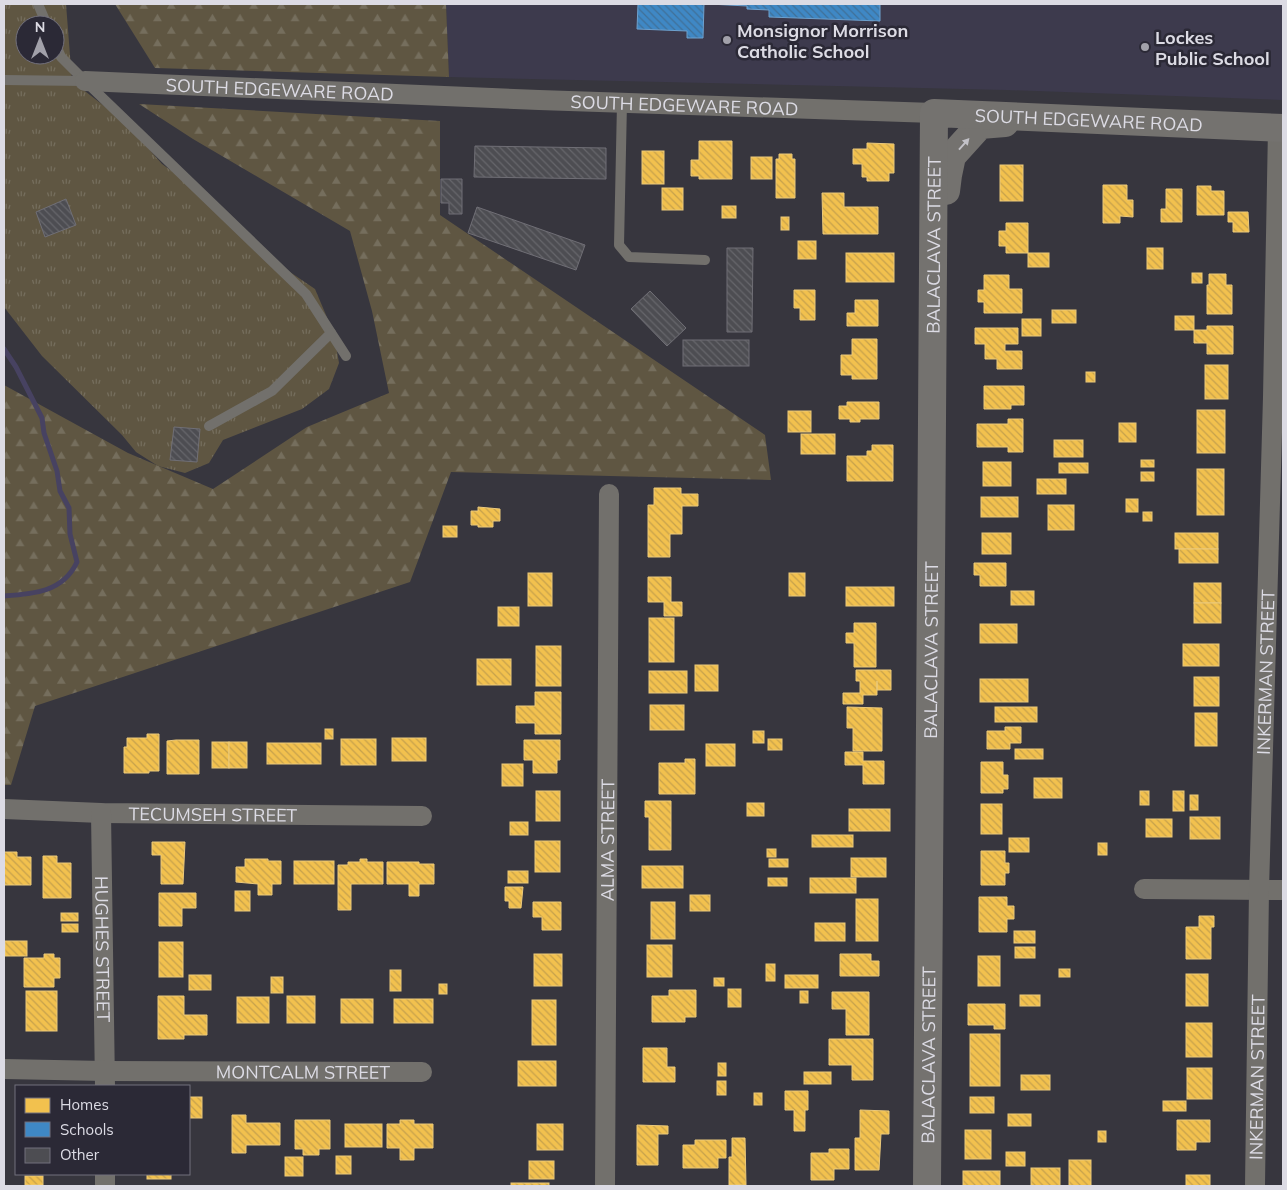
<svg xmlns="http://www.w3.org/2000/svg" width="1287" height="1190" font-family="Mulish,sans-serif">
	<defs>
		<pattern id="forest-firs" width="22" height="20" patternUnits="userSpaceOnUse" patternTransform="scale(1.25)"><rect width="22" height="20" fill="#5f5642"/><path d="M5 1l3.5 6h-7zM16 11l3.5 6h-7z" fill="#756e5d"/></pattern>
		<pattern id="park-tufts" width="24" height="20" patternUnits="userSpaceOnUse" patternTransform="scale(1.25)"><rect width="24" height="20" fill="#5f5642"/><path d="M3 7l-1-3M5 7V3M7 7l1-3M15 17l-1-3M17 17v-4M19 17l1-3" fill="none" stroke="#756e5d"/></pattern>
		<pattern id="homes-back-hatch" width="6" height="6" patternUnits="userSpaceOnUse" patternTransform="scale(1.25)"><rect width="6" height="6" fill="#f2c14e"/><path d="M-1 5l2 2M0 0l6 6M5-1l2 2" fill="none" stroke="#c6a14c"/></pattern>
		<pattern id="schools-back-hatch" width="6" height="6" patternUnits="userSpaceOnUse" patternTransform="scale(1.25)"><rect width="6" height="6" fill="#3f88c5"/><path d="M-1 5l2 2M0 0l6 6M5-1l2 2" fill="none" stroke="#407098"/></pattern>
		<pattern id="building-back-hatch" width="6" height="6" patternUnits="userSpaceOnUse" patternTransform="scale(1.25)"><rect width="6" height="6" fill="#4d4d52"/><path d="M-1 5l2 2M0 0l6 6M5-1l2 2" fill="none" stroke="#66666b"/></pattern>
	</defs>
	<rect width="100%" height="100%" fill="#37363e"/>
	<path fill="#3d3a4d" d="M446,4H1283V100L1006,90L449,77Z"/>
	<g fill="url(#forest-firs)">
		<path d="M115,4H446L449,77L155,68Z"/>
		<path d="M139,104L440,121V215L765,435L771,480L451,472L410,582L35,706L11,785H4V385L128,453L213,489L307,427L389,393L372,311L350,231L193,139Z"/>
	</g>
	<path fill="url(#park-tufts)" fill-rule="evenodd" d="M4,4H66L72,81L126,123L162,164L212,200L287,270L315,289L334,334L339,363L329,389L302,409L223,440L209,463L185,473L158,466L136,452L122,435L42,356L4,307ZM25,25H55V55H25Z"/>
	<g fill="url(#homes-back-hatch)" stroke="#ebc97b">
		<path d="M699,141H732V179H699V176H691V160H699Z"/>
		<path d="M867,143L894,144V173H889V181H867V177H862V164H853V149H867Z"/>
		<rect x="642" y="151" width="22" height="33"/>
		<path d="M779,154H792V159H795V198H776V159H779Z"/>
		<rect x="751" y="157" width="21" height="22"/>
		<rect x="1000" y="165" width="23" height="36"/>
		<path d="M1103,185H1127V200H1133V217L1120,216V223H1103Z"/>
		<path d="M1197,186H1211V191H1224V215H1197Z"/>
		<rect x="662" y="188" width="21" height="22"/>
		<path d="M1166,189H1182V222H1161V209H1166Z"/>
		<path d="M822,193H844V207H878V234H823Z"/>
		<rect x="722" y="206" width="14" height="12"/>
		<path d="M1228,212H1248L1249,232H1233V222H1228Z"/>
		<rect x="781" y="217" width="8" height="13"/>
		<path d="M1006,223H1028V253H1006V246H999V231H1006Z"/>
		<rect x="798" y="241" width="18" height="18"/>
		<rect x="1147" y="248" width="16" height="21"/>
		<rect x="846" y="253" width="48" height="29"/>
		<rect x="1028" y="253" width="21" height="14"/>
		<rect x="1192" y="273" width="10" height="10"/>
		<path d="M1209,274H1226V285H1232V314H1207V285H1209Z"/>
		<path d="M984,275H1009V289H1022V313H984V302H978V290H984Z"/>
		<path d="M794,290H815V320H800V308H794Z"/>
		<path d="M855,300H878V326H847V313H855Z"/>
		<rect x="1052" y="310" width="24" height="13"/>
		<rect x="1175" y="316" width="19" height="14"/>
		<rect x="1022" y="319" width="19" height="17"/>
		<path d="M1207,326H1233V354H1207V343H1194V330H1207Z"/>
		<path d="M975,328H1018V344H1005V351H1022V369H997V359H985V344H975Z"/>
		<path d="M852,339H877V379H852V375H841V355H852Z"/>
		<rect x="1205" y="365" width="23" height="34"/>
		<rect x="1086" y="372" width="9" height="10"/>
		<path d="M984,386H1024V405H1011V409H984Z"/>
		<path d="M847,402H879V419H860V422H850V419H839V406H847Z"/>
		<rect x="1197" y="410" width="28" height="43"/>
		<rect x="788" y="411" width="23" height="21"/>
		<path d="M1008,419H1023V452H1008V447H977V424H1008Z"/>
		<rect x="1119" y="423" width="17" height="19"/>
		<rect x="801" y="434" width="34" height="20"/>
		<rect x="1054" y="440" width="29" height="17"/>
		<path d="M872,445H893V481H847V456H867V451H872Z"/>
		<rect x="1141" y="460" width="13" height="7"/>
		<rect x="983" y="462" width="28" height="24"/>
		<rect x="1059" y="463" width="29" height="10"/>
		<rect x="1197" y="469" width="27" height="46"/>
		<rect x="1141" y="472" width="13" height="9"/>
		<rect x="1037" y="479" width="29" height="15"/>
		<path d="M654,488H681V494H698V506H682V534H670V557H648V505H654Z"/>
		<rect x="981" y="497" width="37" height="20"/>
		<rect x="1126" y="499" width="12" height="13"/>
		<rect x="1048" y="505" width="26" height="25"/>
		<path d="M478,507L500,509V521H493V527H478V525H471V511H478Z"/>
		<rect x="1143" y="512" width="9" height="9"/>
		<rect x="443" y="526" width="14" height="11"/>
		<rect x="982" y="533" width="29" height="21"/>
		<rect x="1175" y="533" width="43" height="16"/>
		<rect x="1179" y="549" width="39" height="14"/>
		<path d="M974,563H1006V586H980V575H974Z"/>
		<rect x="528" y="573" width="24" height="33"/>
		<rect x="789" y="573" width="16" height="23"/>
		<path d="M648,577H671V602H682V616H664V602H648Z"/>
		<rect x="1194" y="583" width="27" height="20"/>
		<rect x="846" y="587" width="48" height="19"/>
		<rect x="1011" y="591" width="23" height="14"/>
		<rect x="1194" y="603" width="27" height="20"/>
		<rect x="498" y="607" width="21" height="19"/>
		<rect x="649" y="618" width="25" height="44"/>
		<path d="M854,623H876V667H854V643H846V633H854Z"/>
		<rect x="980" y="624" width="37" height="19"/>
		<rect x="1183" y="644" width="36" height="22"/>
		<rect x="536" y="646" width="25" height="40"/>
		<rect x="477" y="659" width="34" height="26"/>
		<rect x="695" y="665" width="23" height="26"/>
		<path d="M856,670H891V690H877V681V695H863V704H843V693H860V681H856Z"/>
		<rect x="649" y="671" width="38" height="22"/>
		<rect x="1194" y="677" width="25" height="29"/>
		<rect x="980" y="679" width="48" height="23"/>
		<path d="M535,692H561V734H535V723H516V706H535Z"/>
		<rect x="650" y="705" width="34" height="25"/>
		<path d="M847,707L882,708V751H853V728H847Z"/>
		<rect x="995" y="707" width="42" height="15"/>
		<rect x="1195" y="713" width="22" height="33"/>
		<path d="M1005,727H1021V743H1010V749H987V731H1005Z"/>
		<rect x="325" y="729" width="8" height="10"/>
		<rect x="753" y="731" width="11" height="12"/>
		<path d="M147,734H159V771H149V773H124V747H127V738H147Z"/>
		<rect x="392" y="738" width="34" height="23"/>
		<rect x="341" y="739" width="35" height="26"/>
		<rect x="768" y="739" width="14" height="11"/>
		<path d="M176,740H199V774H167V741Z"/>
		<path d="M524,740H560V760H557V773H533V760H524Z"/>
		<rect x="212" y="742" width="17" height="26"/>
		<rect x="229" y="742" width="18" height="26"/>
		<rect x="267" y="743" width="54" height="21"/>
		<rect x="706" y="744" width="29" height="22"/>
		<rect x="1015" y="749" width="28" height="10"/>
		<path d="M845,752H863V761H884V784H863V765H845Z"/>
		<path d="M685,759H695V794H659V763H685Z"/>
		<path d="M981,762H1003V775H1008V789H1003V793H981Z"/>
		<rect x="502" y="764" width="21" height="22"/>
		<rect x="1034" y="778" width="28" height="20"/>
		<rect x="536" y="791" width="24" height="30"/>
		<rect x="1140" y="791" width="9" height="14"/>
		<rect x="1173" y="791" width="11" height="20"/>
		<rect x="1190" y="795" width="8" height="15"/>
		<path d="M645,801H671V850H649V817H645Z"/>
		<rect x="747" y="803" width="17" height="13"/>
		<rect x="981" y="804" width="21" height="30"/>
		<rect x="849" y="809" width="41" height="22"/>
		<rect x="1190" y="817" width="30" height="22"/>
		<rect x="1146" y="819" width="26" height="18"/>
		<rect x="510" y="822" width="18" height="13"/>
		<rect x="812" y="835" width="41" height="12"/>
		<rect x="1009" y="838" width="20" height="14"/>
		<rect x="535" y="841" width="25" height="31"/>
		<path d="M152,842H185L183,884H161V855H152Z"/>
		<rect x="1098" y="843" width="9" height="12"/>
		<rect x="767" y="849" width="9" height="8"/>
		<path d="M981,851H1005V863H1009V873H1005V885H981Z"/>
		<path d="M4,852H17V857H31V885H4Z"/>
		<path d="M43,856H57V863H71V898H43Z"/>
		<rect x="851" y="858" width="35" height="19"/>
		<path d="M245,859H268V861H281V884H272V895H258V884L236,882V867H245Z"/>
		<path d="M360,859H367V862H383V884H351V910H338V865H348V862H360Z"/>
		<rect x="769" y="859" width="19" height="8"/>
		<rect x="294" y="861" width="40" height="23"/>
		<path d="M387,862H419V864H434V884H419V896H409V884H387Z"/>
		<rect x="642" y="866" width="41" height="22"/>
		<rect x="508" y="871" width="20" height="12"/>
		<rect x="768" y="878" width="19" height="8"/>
		<rect x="810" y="878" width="46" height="15"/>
		<path d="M505,887H523L521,908H509V901H505Z"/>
		<rect x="235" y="891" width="15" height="20"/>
		<path d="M159,893H196V908H182V926H159Z"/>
		<rect x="690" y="895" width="20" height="16"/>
		<path d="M979,897H1007V906H1014V919H1007V932H979Z"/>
		<rect x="856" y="899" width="22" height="42"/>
		<path d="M533,902H561V930H542V917H533Z"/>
		<rect x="651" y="902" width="24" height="37"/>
		<rect x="61" y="913" width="17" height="8"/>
		<path d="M1199,916H1214V927H1211V959H1186V927H1199Z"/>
		<rect x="815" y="923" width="30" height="18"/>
		<rect x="62" y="924" width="16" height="8"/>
		<rect x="1014" y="931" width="21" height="12"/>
		<rect x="5" y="941" width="22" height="15"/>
		<rect x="159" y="942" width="24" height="35"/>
		<rect x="647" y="945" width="25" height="32"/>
		<rect x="1015" y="947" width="20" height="11"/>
		<path d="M44,954H54V958H60V978H54V987H24V958H44Z"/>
		<rect x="534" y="954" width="28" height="32"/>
		<path d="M840,954H871V961H879V976H840Z"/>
		<rect x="978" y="956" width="22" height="30"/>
		<rect x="766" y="964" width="9" height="17"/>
		<rect x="1059" y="969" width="11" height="8"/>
		<rect x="390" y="970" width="11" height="21"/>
		<rect x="1186" y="974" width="22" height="32"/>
		<rect x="189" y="975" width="22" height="15"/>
		<rect x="785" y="975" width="33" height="13"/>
		<rect x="271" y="977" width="12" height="16"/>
		<rect x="714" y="978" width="10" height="8"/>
		<rect x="439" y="984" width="8" height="10"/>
		<rect x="728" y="989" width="13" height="18"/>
		<path d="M669,990H696V1017H685V1022H652V996H669Z"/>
		<rect x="26" y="991" width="31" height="40"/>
		<rect x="800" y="991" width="8" height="12"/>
		<path d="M832,992H869V1035H846V1009H832Z"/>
		<rect x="1020" y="995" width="20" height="11"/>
		<path d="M158,996H184V1015H207V1035H184V1039H158Z"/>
		<rect x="287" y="996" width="28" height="27"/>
		<rect x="237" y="997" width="32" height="26"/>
		<rect x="341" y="999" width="32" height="24"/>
		<rect x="394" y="999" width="39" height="24"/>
		<rect x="532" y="1000" width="24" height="45"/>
		<path d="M968,1004H1005V1029H994V1025H968Z"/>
		<rect x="1186" y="1023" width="26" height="34"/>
		<rect x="970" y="1034" width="30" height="52"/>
		<path d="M829,1039H873V1080H852V1065H829Z"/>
		<path d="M643,1048H667V1067H675V1082H643Z"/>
		<rect x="518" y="1061" width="38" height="25"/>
		<rect x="718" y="1063" width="8" height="13"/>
		<rect x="1187" y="1068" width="25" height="31"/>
		<rect x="804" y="1072" width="27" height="12"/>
		<rect x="1021" y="1075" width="29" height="15"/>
		<rect x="717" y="1081" width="9" height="14"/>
		<path d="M785,1091H808V1110H805V1131H794V1110H785Z"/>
		<rect x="754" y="1093" width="8" height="12"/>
		<rect x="189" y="1097" width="13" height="21"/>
		<rect x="970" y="1097" width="24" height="16"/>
		<rect x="1163" y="1101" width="23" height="10"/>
		<path d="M860,1110L889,1111V1134H881L879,1170H855V1138H860Z"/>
		<rect x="1008" y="1114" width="23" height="12"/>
		<path d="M232,1115H246V1123H280V1145H246V1153H232Z"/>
		<path d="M295,1120H330V1149H319V1155H303V1149H295Z"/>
		<path d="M400,1120H414V1124H433V1148H414V1160H400V1148H387V1124H400Z"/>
		<path d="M1177,1120H1210V1142H1196V1150H1177Z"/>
		<rect x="345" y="1124" width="37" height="23"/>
		<rect x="537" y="1124" width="26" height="26"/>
		<path d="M637,1125L668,1126V1134H658V1165H637Z"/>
		<rect x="965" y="1130" width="26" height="29"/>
		<rect x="1098" y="1131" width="8" height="11"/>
		<path d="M732,1138H745L746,1185H729V1157H732Z"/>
		<path d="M695,1140H726V1158H718V1168H683V1145H695Z"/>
		<path d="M829,1149H849V1169H834V1180H811V1153H829Z"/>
		<rect x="1006" y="1152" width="19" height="14"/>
		<rect x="336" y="1156" width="15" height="18"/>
		<rect x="285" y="1157" width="18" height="19"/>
		<rect x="1069" y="1160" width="22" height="26"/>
		<rect x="529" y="1161" width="25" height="18"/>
		<rect x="1031" y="1168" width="29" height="18"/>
		<rect x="963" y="1171" width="37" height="15"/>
		<rect x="147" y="1174" width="24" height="5"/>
		<rect x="1186" y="1175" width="24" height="11"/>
		<rect x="25" y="1176" width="18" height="9"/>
		<rect x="511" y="1183" width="38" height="3"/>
	</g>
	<g fill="url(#schools-back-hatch)" stroke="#6ea1ce">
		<path d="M638,4H704L703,38H687V31L637,29Z"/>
		<path d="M709,4H880V21L769,17V10L747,9V6Z"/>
	</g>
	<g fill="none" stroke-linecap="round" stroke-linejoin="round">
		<path stroke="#474261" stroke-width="5" d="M4,349L16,367L42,418L44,433L57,471L60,491L69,508L70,534L77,562C63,592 34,594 4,596"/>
	</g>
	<g fill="url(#building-back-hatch)" stroke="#706f76">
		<path d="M475,146L606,148V179L474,177Z"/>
		<path d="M441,179H462V214H449V203H441Z"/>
		<path d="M66,199L76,225L45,237L36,212Z"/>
		<path d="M477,207L585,245L576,270L468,233Z"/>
		<path d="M727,248H753L752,332H727Z"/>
		<path d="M650,291L686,328L667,346L631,309Z"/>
		<rect x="683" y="340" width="66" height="26"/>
		<path d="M174,427L200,429L197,462L170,460Z"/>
	</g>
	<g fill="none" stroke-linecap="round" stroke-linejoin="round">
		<g stroke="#72706c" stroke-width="10">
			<path d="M38,4L47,25"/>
			<path d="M55,43L61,57L85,81L306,294L346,356"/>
			<path d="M4,80L85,81"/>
			<path d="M622,103L619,245L629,257L705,260"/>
			<path d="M209,426L272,391L331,333"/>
		</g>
		<g stroke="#72706c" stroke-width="20">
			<path id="s1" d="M85,81L539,100L934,113"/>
			<path id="s2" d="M4,809L101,813L422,816"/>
			<path id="s3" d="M101,813L105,1086"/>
			<path d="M1144,889L1283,890"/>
			<path id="s4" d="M4,1069L105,1071L422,1072"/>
			<path d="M105,1186V1174"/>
			<path id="s5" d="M605,1186L609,494"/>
			<path id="s6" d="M1255,1186L1259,890L1273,397L1278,128"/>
		</g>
		<g stroke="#74726f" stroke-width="28">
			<path d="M946,191L948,175L952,156L980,125L1005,123"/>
			<path id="s7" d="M927,1186L934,113L1283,128"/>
		</g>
	</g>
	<defs><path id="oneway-solid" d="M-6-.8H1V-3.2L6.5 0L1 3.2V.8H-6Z" transform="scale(1.25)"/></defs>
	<use fill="#c2c1c7" href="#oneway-solid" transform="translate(964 144) rotate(-48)"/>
	<g fill="#a2a1aa" stroke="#2b2936" stroke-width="2">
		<circle cx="727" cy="40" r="5"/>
		<circle cx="1145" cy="47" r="5"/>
	</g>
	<g text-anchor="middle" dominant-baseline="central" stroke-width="5" stroke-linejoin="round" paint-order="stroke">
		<g font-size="18" font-weight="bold" fill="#dcdbe4" stroke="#2b2936" text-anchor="start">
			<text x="737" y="30">Monsignor Morrison<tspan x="737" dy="21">Catholic School</tspan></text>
			<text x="1155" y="37">Lockes<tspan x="1155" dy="21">Public School</tspan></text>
		</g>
		<g font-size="18" fill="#dcdbe4" stroke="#2b2936">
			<text stroke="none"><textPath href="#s1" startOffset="195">SOUTH EDGEWARE ROAD</textPath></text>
			<text stroke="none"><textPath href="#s1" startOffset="600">SOUTH EDGEWARE ROAD</textPath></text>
			<text stroke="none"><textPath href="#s7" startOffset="1228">SOUTH EDGEWARE ROAD</textPath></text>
			<text stroke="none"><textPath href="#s7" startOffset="941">BALACLAVA STREET</textPath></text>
			<text stroke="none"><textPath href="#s7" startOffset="536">BALACLAVA STREET</textPath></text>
			<text stroke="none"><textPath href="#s6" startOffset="514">INKERMAN STREET</textPath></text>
			<text stroke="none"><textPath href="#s2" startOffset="209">TECUMSEH STREET</textPath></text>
			<text stroke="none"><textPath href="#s5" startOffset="346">ALMA STREET</textPath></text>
			<text stroke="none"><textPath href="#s3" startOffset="136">HUGHES STREET</textPath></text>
			<text stroke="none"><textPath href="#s7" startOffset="131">BALACLAVA STREET</textPath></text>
			<text stroke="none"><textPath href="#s4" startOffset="299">MONTCALM STREET</textPath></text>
			<text stroke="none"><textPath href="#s6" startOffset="109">INKERMAN STREET</textPath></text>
		</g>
	</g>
	<rect width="1287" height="1190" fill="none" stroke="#dcdbe4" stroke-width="10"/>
	<rect x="15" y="1085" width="175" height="90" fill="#2b2936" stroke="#72707c"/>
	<rect x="25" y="1098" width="25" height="15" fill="#f2c14e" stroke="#72707c"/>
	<text x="60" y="1110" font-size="15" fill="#dcdbe4">Homes</text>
	<rect x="25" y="1122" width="25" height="15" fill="#3f88c5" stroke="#72707c"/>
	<text x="60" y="1135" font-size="15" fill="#dcdbe4">Schools</text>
	<rect x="25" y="1148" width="25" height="15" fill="#4d4d52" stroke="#72707c"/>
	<text x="60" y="1160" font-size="15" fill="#dcdbe4">Other</text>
	<g transform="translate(40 40)"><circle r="24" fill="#2b2936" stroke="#72707c"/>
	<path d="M0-4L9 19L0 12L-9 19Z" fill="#a2a1aa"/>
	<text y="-8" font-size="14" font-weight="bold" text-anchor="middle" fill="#dcdbe4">N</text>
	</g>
</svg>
